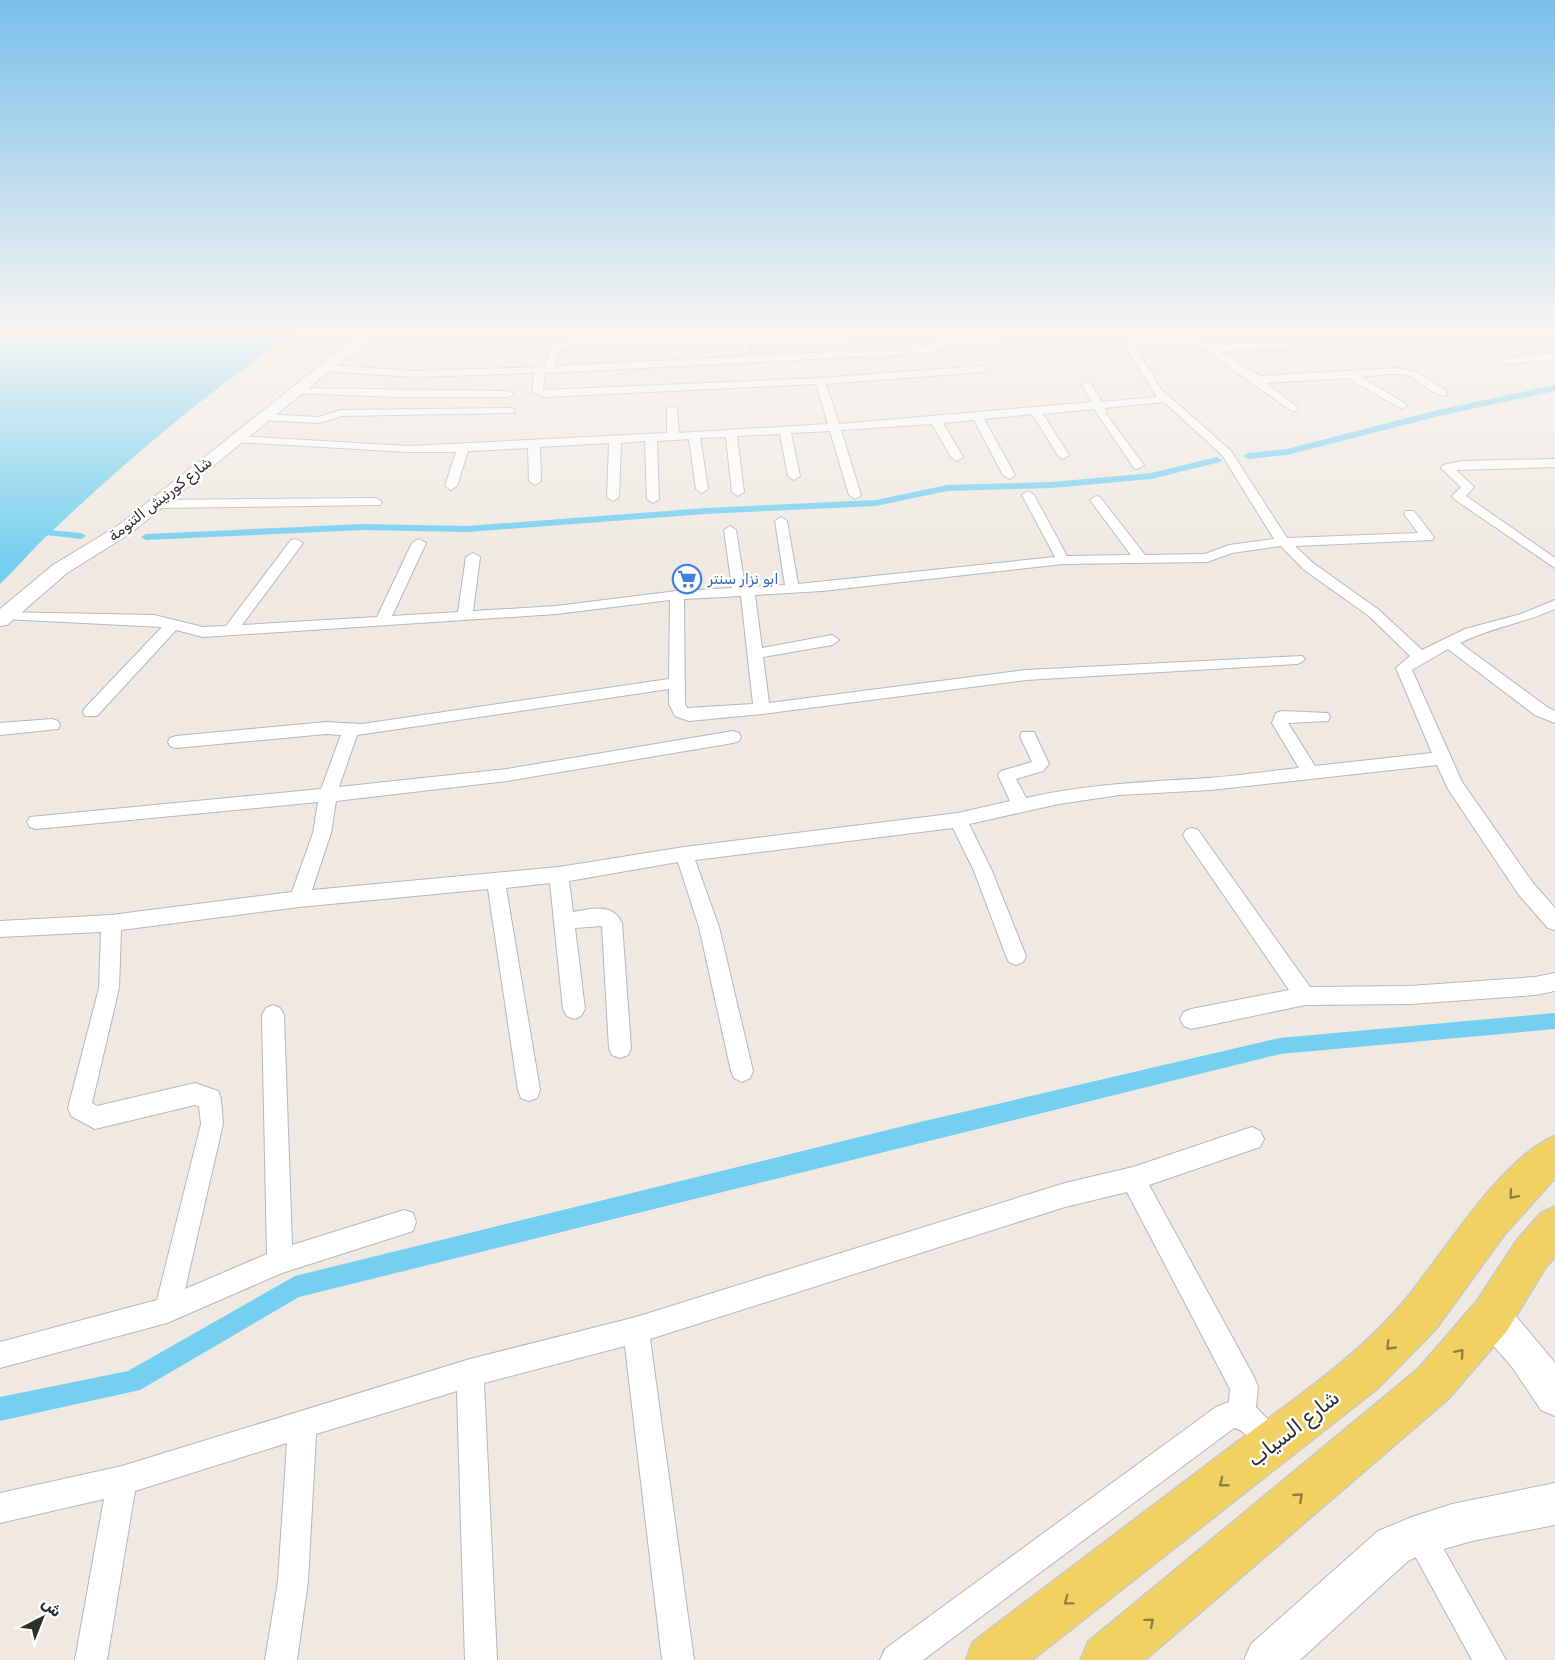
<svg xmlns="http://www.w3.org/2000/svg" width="1555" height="1660" font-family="Rubik,'Noto Sans Arabic',sans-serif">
	<rect width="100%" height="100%" fill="#efe9e1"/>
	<path fill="#75cff0" d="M0,329H302C212,387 129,458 51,532C33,548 18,567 0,584Z"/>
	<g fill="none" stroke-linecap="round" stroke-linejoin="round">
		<g fill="#75cff0" fill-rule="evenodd">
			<path d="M1555,385V391L1439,416L1287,455L1248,459L1243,456L1248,453L1287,449L1438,410Z"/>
			<path d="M1217,457L1222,460L1220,462L1151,479L1052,488L947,491L876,506L706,514L467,532L363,530L146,540L141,537L146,534L363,524L467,526L706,508L876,500L947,485L1052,482L1151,473Z"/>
			<path d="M50,530L81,533L86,536L81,539L46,535L45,533Z"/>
			<path d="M1555,1013V1029L1280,1054L299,1297L140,1390L0,1421V1397L128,1371L295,1276L920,1122L1280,1038Z"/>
		</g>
		<g stroke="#b4b7c1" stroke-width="2">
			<g id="street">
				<path d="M1080,329H1138V334L1179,336L1212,345L1298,342L1301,343V347L1221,351L1246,369L1261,376L1396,368L1416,372L1447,391V395C1433,397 1421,381 1409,376C1394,371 1375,376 1361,377L1406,404L1407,406L1402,409L1348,378L1266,383L1297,407L1298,409L1293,412L1201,347L1179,342L1138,340L1139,353L1161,389L1231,451L1287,538L1418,533L1404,514L1406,511H1414L1434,537L1432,540L1295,546L1313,563L1379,610L1422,650L1465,629L1521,614L1555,600V609C1524,623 1490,628 1460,643L1547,707L1555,711V723L1535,715L1448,649L1412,670L1462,782L1533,883L1555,908V930L1548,928L1519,895L1448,789L1437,765L1210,790L1119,795L1059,804L969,824L992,871L1026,956L1023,962L1016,965L1009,962L1006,956L974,871L953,828L695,860L719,927L753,1071L750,1078L742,1082L734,1078L731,1071L699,927L678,862L569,881L573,912C592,909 612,902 622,923L631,1048L628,1055L620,1058L612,1055L609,1048L602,926L575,928L585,1009L581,1016L574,1019L567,1016L563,1009L550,883L506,888L540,1090L537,1098L529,1101L521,1098L518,1090L488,889L299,907L121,930L119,988L92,1103L97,1106L195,1083L218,1091L221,1099L223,1124L185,1289L267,1254L262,1015L266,1008L273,1005L280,1008L284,1015L292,1245L404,1210L413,1213L416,1222L413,1231L404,1234L282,1273L167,1323L0,1368V1342L157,1300L201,1124L199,1106L195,1105L95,1129L71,1116L68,1108L99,988L101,932L0,937V921L111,915L292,892L313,833L318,802L36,829L30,827L27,822L30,817L321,789L341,735L326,734L176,748L170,746L168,742L170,738L176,736L326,722L362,724L669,679L670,600L556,614L203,637L176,630L97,716H85L83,712L85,708L162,627L5,619L0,618V612L154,615L203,627L226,626L291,540L296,539L303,543L242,625L377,617L412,543L419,539L426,543L392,616L458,612L466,557L473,553L480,557L473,611L556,606L677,591L732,588L724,530L730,526L736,530L745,587L785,585L775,521L781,517L787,521L798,584L1055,557L1022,495L1028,491L1034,495L1067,556L1131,555L1090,500L1096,496L1100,497L1145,555L1205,554L1229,545L1274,539L1222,455L1164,402L1105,408L1106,414L1144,465L1138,469L1134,468L1094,409L1043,414L1069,455L1063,459L1059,457L1032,414L984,419L1015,475L1009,479L1003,475L974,420L943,423L963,457L957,461L951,457L932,424L841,430L861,495L855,499L849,495L830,431L791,433L800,476L794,480L788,476L780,434L737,436L744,492L738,496L732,492L726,437L700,438L708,489L702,493L696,489L689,439L657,441L659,499L653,503L647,499L645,441L621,443L619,497L613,501L607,497L609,443L540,447L541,481L535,485L529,481L528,448L468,451L457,486L451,490L445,486L456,452H408L236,442L230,439L236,436L408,446L667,433V409L672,406L677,409L679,433L828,424L816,384L546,397L532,392L534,373L415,377L323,371L318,368L323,365L415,371L545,367L552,346L566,342L739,333L750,337L908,330L945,335ZM1128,332L1129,353L1157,397L1102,402L1091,383L1087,382L1082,385L1092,402L839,424L826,384L982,372L987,369L982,366L820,378L543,390L545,373L933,353L942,349L946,341ZM908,336L937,340L931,347L555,366L559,350L566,348L739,339L741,349L746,352L751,349L750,343ZM1281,546L1303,569L1369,616L1410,656L1396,668L1432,753L1315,766L1288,723L1328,721L1330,717L1328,713L1282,711L1276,713L1272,723L1299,768C1269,771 1238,776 1208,778C1146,782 1086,784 1026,798L1016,779L1043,771L1049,764L1034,732H1022L1020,736L1032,762L1001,771L998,775L1010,801L958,813L684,847L559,867L312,890L331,833L336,801L507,781L733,743L739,741L741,737L739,733L733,731L507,769L339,787L357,735L669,689V704L675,716L689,721L762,714L1026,680L1297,664L1302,662L1305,659L1302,656L1026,670L769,703L763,657L832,645L839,640L832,635L762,648L755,595L822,591L1063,564L1207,562L1232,553ZM741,596L753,704L687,708L685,704L684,599Z"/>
				<path d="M1555,353V359L1506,364L1501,361L1506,358Z"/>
				<path d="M295,388L509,391L514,394L509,397H396L291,393L290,391Z"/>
				<path d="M510,408L514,409V413L342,416L319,423L263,420L257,417L263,414L318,417L341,410Z"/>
				<path d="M1555,459V467L1456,470L1474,487L1466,496L1555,558V568L1454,499L1452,496L1461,487L1441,468L1443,465L1462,461Z"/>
				<path d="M376,498L382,502L380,505L156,508L150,504L156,500Z"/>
				<path d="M52,719L58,721L60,725L58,729L0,735V723Z"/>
				<path d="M1192,828L1198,830L1310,987L1410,986L1535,977L1555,973V991L1535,995L1410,1004L1305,1005L1191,1029L1184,1026L1180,1019L1184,1012L1191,1009L1289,990L1186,840L1183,835L1186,830Z"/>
				<path d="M1252,1127L1260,1131L1264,1139L1260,1147L1149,1185L1254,1377L1258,1387L1256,1407L1281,1433L1285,1443L1281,1453L1271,1457C1254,1450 1248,1430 1234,1428L923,1660H880L885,1649L1216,1407L1229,1402L1230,1389L1127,1192L1065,1207L650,1339L694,1660H662L625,1346L484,1383L497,1660H465L457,1391L316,1434L308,1581L297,1660H265L278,1581L287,1443L135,1491L107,1660H75L104,1499L0,1523V1493L122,1466L470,1359L636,1317L1065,1183L1133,1167Z"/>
				<path d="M1418,1519L1429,1523L1506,1660H1472L1403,1534L1407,1523Z"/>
			</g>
		</g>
		<g stroke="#b4b7c1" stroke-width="2">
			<g id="secondary">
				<path d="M366,329H381L131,533L67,573L7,625L0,626V609L53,565L119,525Z"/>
				<path d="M1492,1297L1505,1303L1555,1363V1416L1541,1410L1512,1367L1479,1329L1473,1316L1479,1303Z"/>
				<path d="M1555,1483V1525L1472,1541L1416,1557L1408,1561L1300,1660H1244L1251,1644L1378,1531L1412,1517L1452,1504Z"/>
			</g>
		</g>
		<g stroke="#c9c9c9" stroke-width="3">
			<g id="primary">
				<path d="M1555,1136V1178L1504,1235L1435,1330L1378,1388L1032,1660H966L973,1642C1061,1575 1149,1509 1237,1442C1295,1398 1359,1356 1406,1299C1445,1252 1500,1159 1555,1136Z"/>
				<path d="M1555,1207V1257L1545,1268L1507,1331L1448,1399L1145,1660H1081L1088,1642L1418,1369L1477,1301L1517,1240L1541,1213Z"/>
			</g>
		</g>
		<use href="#street" fill="#fff" fill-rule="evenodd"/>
		<use href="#secondary" fill="#fff" fill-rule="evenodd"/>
		<use href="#primary" fill="#f2d163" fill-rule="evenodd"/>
	</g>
	<defs><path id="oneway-chevron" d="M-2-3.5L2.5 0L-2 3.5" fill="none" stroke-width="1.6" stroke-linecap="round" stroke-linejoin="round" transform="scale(1.5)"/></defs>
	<g stroke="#908048">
		<use href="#oneway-chevron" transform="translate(1513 1195) rotate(131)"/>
		<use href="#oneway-chevron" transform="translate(1390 1346) rotate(134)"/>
		<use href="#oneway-chevron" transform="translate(1460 1353) rotate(-49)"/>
		<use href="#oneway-chevron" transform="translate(1223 1483) rotate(142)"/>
		<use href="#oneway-chevron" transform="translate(1299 1497) rotate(-41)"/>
		<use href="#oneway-chevron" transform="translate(1068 1601) rotate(143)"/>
		<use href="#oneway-chevron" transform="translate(1150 1622) rotate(-40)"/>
	</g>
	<linearGradient id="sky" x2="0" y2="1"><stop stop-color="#7abfeb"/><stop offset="0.59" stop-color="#f8f5f2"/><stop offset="1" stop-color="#f8f5f2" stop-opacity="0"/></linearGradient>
	<rect width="1555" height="561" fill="url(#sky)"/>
	<defs>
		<g id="supermarket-ring" transform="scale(1.5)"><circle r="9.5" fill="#fff" stroke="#3f7fe0" stroke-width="1.5"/><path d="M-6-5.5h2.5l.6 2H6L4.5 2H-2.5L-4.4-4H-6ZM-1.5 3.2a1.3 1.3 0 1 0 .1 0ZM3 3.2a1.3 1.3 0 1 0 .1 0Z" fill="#3f7fe0"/></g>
	</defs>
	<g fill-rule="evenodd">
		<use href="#supermarket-ring" x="687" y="579"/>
	</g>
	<g text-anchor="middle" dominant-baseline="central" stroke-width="5" stroke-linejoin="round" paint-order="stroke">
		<g font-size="15" fill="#2e2e2e" stroke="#fff">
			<text transform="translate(160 499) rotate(-38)">شارع كورنيش التنومة</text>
		</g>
		<g font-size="15" fill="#366cbe" stroke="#fff" text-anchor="start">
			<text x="708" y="579">ابو نزار سنتر</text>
		</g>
		<g font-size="21" fill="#2e2e2e" stroke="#fff">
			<text transform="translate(1293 1428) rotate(-38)">شارع السياب</text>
		</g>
	</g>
	<g transform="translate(42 1618) rotate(42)" stroke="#ffffff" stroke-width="4.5" paint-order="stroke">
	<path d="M0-4.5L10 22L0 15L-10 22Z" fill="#2e2e2e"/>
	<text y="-9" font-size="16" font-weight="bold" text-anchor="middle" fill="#2e2e2e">ش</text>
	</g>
</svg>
